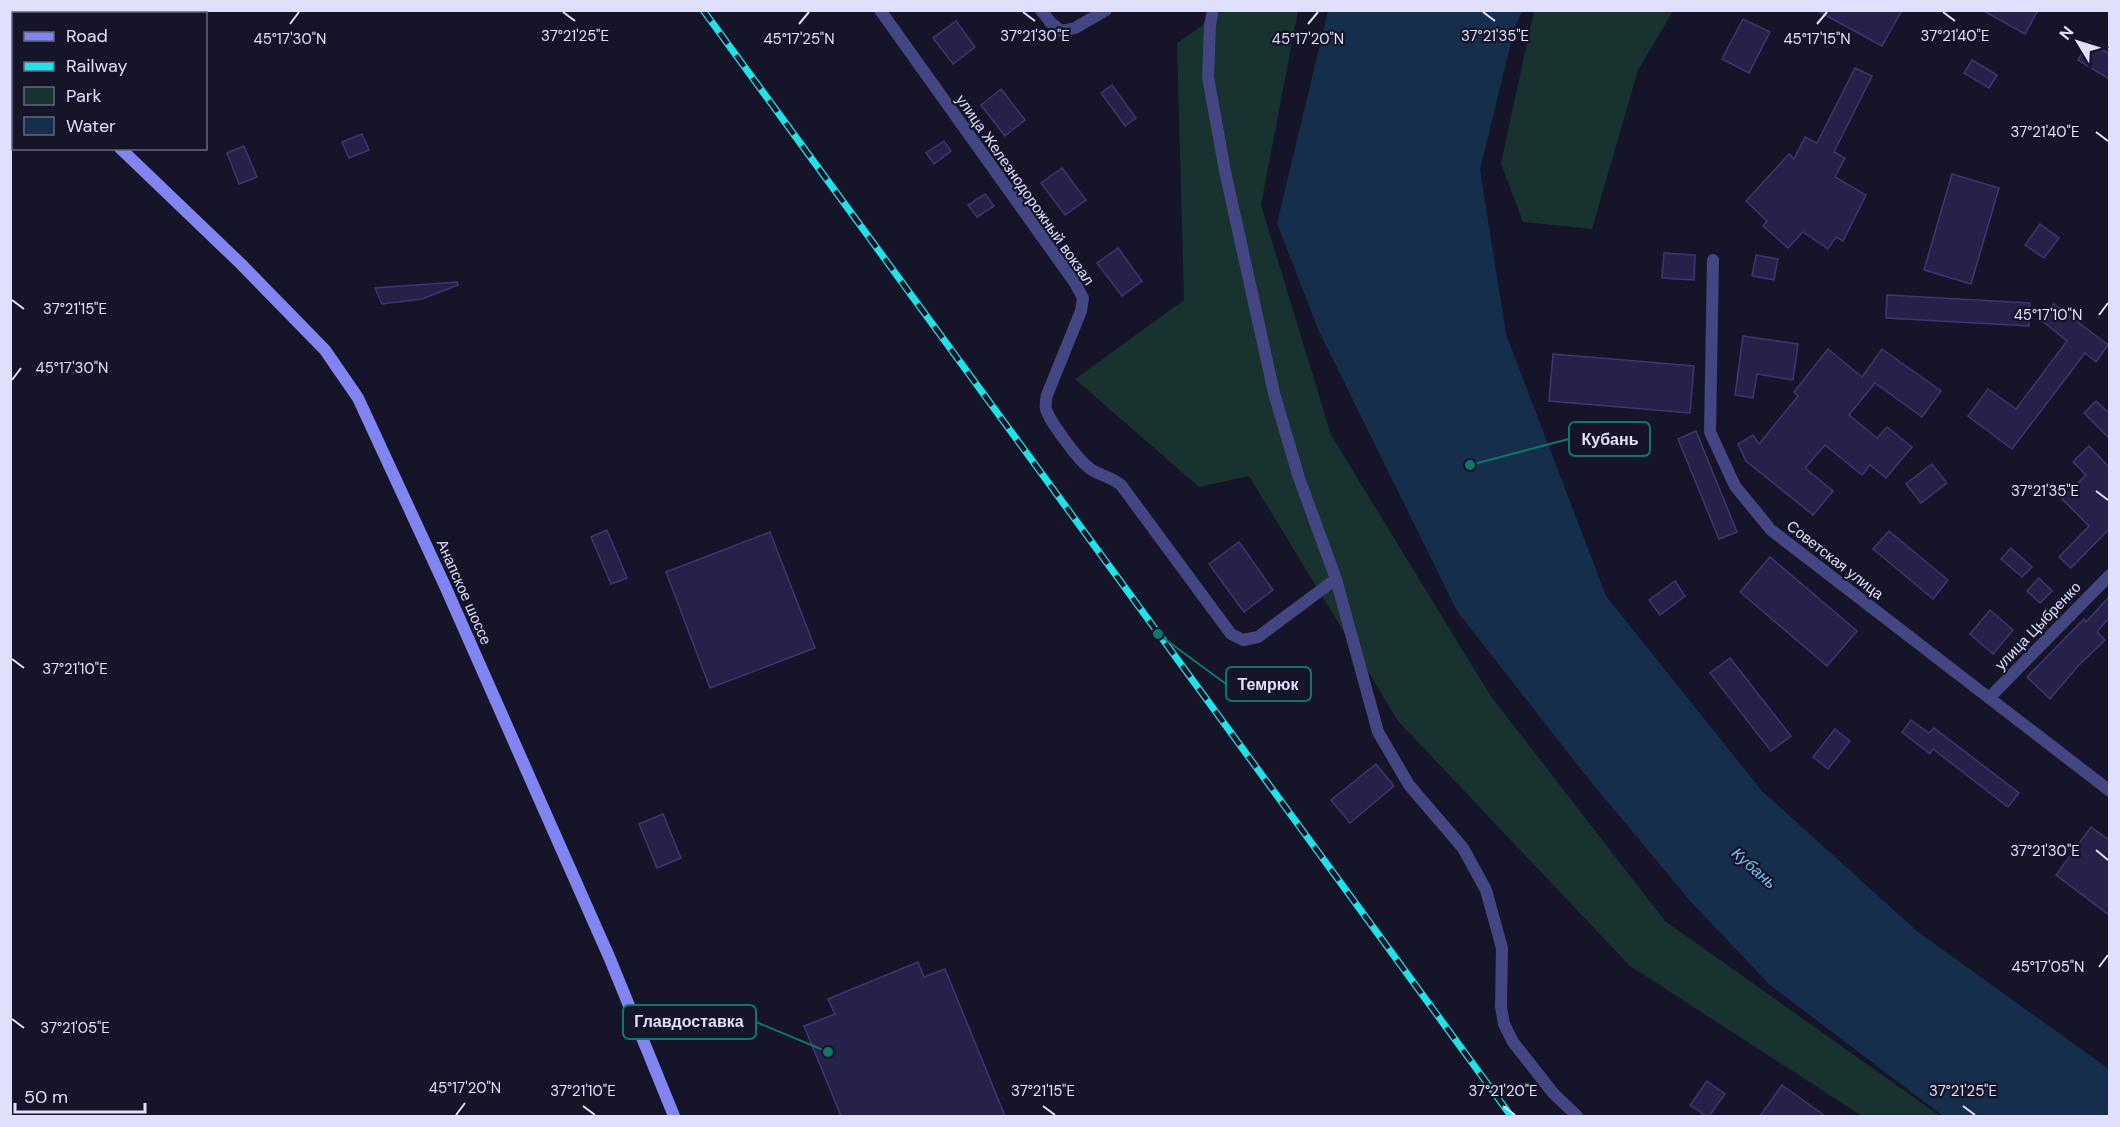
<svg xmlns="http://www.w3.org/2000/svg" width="2120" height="1127" font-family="'DM Sans',sans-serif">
	<rect width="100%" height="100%" fill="#161429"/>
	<g fill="#17322f">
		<path d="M1223,11H1298L1261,205L1331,435L1490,695L1665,921L1940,1116H1862L1630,966L1398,721L1249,476L1199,487L1075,379L1184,300L1177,43Z"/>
		<path d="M1534,11H1673L1638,70L1592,229L1523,222L1501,163Z"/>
	</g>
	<path fill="#152e4b" d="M1328,11H1522L1514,30L1480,170L1506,334L1606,596L1762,791L1918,932L2109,1069V1116H1943L1770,985L1691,902L1583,772L1457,611L1318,329L1277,223Z"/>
	<g fill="#262148" stroke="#3d3671" stroke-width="1.5">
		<path d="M1816,10H1902L1882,46Z"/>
		<path d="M1982,10H2038L2025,34Z"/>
		<path d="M1743,19L1770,32L1749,73L1722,59Z"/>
		<path d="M956,21L975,47L953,64L933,38Z"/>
		<path d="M2089,41L2109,54V79L2078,60Z"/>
		<path d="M1972,60L1997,75L1989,88L1964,73Z"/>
		<path d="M1855,68L1872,76L1834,152L1845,158L1835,177L1866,195L1843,241L1836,237L1828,249L1803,232L1788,248L1763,226L1767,221L1746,201L1789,154L1794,159L1805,137L1817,143Z"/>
		<path d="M1112,85L1136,118L1125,126L1101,93Z"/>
		<path d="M1001,89L1025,120L1005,136L981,105Z"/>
		<path d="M362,134L369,150L349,158L342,142Z"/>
		<path d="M944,141L951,151L934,164L926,153Z"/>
		<path d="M244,146L257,177L239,184L227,153Z"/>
		<path d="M1062,168L1086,200L1065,215L1041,183Z"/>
		<path d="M1952,174L1999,188L1971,284L1924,270Z"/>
		<path d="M985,194L994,206L977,217L968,205Z"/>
		<path d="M2040,224L2059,238L2044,258L2025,245Z"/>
		<path d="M1118,248L1142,281L1122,296L1097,263Z"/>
		<path d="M1664,253L1695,255L1694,280L1662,278Z"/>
		<path d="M1756,255L1778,259L1774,280L1752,276Z"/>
		<path d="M457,282L458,285L422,299L382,304L375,288Z"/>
		<path d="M1887,295L2030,303L2029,326L1886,318Z"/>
		<path d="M2054,304L2108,345L2096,362L2085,353L2012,449L1968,416L1988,389L2016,409L2067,341L2041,320Z"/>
		<path d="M1743,336L1798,344L1793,380L1757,374L1753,398L1735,395Z"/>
		<path d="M1828,349L1862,377L1882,349L1941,391L1922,417L1875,383L1849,415L1877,438L1887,427L1912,447L1886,478L1870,465L1862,475L1825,445L1805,468L1833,491L1813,515L1746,461L1738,444L1753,435L1759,444L1798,396L1794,392Z"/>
		<path d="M1553,354L1694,366L1690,413L1549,401Z"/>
		<path d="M2096,401L2109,413V438L2084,413Z"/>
		<path d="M1696,431L1737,532L1719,539L1678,439Z"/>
		<path d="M2089,446L2109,467V529L2071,568L2059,557L2089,526L2062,499L2086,475L2073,462Z"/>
		<path d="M1932,464L1947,483L1921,503L1906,484Z"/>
		<path d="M607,530L627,578L611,584L591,537Z"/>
		<path d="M1889,531L1948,580L1933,599L1873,549Z"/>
		<path d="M770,532L815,648L710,688L666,572Z"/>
		<path d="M1239,542L1273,590L1244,612L1209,564Z"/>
		<path d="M2011,548L2032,567L2022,577L2001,559Z"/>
		<path d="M1770,557L1857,631L1827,666L1740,592Z"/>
		<path d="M2039,578L2052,591L2040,603L2027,591Z"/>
		<path d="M1675,581L1685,596L1660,615L1649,600Z"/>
		<path d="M2109,597V618L2097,632L2105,640L2079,665L2050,699L2027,677L2084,619L2086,622Z"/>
		<path d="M1990,610L2013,630L1993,654L1970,634Z"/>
		<path d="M1730,658L1791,736L1771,751L1710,673Z"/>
		<path d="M1911,720L1929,733L1934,728L2019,793L2008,807L1933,749L1930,754L1902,732Z"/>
		<path d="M1835,729L1850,741L1828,769L1813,757Z"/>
		<path d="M1376,764L1394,786L1350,823L1331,800Z"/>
		<path d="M663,814L681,858L657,868L639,824Z"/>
		<path d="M2091,827L2109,840V915L2056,875Z"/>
		<path d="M918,962L924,977L945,969L1005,1116H841L804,1026L835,1014L828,999Z"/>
		<path d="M1707,1081L1725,1094L1709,1116H1706L1690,1105Z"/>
		<path d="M1782,1085L1825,1116H1760Z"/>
	</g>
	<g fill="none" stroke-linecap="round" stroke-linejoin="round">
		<g stroke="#444683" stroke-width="12">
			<path d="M880,10L1075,283L1083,298L1081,311L1047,395C1046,400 1045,404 1046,409C1049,421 1078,459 1088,467C1097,475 1110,476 1121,485L1231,634L1243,640L1258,637L1336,579"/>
			<path d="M1041,10L1051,23L1061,31L1075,28L1106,10"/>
			<path d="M1213,10L1210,25L1208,77L1225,171L1274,393L1299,478L1336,579L1378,732L1409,785L1463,848L1486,890L1502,948L1501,1007L1504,1024L1513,1042L1553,1093L1577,1116"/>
			<path d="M1713,260L1710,432L1735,486L1771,530L2110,791"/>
			<path d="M1989,698L2110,575"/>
		</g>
		<g stroke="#8085f2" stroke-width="12">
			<path d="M10,43L14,46"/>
			<path d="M120,148L241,264L325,350L358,398L445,586L610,959L674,1116"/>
		</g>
		<g stroke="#1fe3e8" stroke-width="7">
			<path id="rail" d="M703,10L1511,1116"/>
		</g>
		<use href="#rail" stroke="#161429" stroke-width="4.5" stroke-dasharray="14" stroke-linecap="butt"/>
	</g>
	<path fill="none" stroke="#e0dffc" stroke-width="2" d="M563,12L575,21M1023,12L1035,21M1483,12L1495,21M1943,12L1955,21M290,24L299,12M799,24L809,12M1308,24L1318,12M1817,24L1827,12M2096,132L2108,141M12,300L24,309M2099,315L2108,303M12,380L21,368M2096,491L2108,500M12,659L24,668M2096,850L2108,860M2099,967L2108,955M12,1019L24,1028M583,1106L595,1115M1043,1106L1055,1115M1503,1106L1515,1115M1963,1106L1975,1115M456,1115L465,1103"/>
	<g text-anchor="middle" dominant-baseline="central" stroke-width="4.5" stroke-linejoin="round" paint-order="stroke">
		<g font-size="15" fill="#e0dffc" stroke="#161429">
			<text transform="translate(1025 190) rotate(55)">улица Железнодорожный вокзал</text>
			<text transform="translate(1835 560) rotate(38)">Советская улица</text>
			<text transform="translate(464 592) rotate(66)">Анапское шоссе</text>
			<text transform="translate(2038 626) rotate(-46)">улица Цыбренко</text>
		</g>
		<g font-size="16" font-style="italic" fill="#78c2f1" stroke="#161429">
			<text transform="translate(1754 868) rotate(41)">Кубань</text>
		</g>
	</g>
	<g font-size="15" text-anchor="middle" fill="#e0dffc" stroke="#161429" stroke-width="4.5" stroke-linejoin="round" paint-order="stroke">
		<text x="575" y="41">37°21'25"E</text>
		<text x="1035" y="41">37°21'30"E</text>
		<text x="1955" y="41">37°21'40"E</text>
		<text x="1495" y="41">37°21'35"E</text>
		<text x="290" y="44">45°17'30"N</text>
		<text x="799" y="44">45°17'25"N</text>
		<text x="1308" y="44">45°17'20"N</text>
		<text x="1817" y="44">45°17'15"N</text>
		<text x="2045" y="137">37°21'40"E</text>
		<text x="75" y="314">37°21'15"E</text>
		<text x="2048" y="320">45°17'10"N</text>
		<text x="72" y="373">45°17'30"N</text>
		<text x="2045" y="496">37°21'35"E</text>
		<text x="75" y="674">37°21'10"E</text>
		<text x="2045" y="856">37°21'30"E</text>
		<text x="2048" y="972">45°17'05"N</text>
		<text x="75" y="1033">37°21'05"E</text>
		<text x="465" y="1093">45°17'20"N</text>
		<text x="583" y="1096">37°21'10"E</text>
		<text x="1043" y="1096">37°21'15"E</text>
		<text x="1503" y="1096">37°21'20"E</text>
		<text x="1963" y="1096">37°21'25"E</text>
	</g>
	<path fill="none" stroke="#0f766e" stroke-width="2" d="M1470 465L1569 439M1158 634L1226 684M828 1052L756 1022"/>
	<g fill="#0f766e" stroke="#161429" stroke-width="2">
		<circle cx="1470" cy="465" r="6"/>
		<circle cx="1158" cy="634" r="6"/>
		<circle cx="828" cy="1052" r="6"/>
	</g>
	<g fill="#161429" stroke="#0f766e" stroke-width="2">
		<rect x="1569" y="422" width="81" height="34" rx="6"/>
		<rect x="1226" y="667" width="85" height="34" rx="6"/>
		<rect x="623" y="1005" width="133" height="34" rx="6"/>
	</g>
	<g font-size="16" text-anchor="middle" font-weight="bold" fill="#e0dffc">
		<text x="1610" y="445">Кубань</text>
		<text x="1268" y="690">Темрюк</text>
		<text x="689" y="1027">Главдоставка</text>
	</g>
	<rect width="2120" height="1127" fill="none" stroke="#e0dffc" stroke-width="24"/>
	<rect x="12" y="12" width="195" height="138" fill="#161429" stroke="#67657d" stroke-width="1.5"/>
	<rect x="24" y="32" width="30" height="9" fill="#8085f2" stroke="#67657d" stroke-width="1.5"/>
	<text x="66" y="42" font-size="18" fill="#e0dffc">Road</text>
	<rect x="24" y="62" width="30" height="9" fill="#1fe3e8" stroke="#67657d" stroke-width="1.5"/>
	<text x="66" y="72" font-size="18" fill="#e0dffc">Railway</text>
	<rect x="24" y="87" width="30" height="18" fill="#17322f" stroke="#67657d" stroke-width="1.5"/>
	<text x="66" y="102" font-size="18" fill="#e0dffc">Park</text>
	<rect x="24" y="117" width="30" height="18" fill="#152e4b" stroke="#67657d" stroke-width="1.5"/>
	<text x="66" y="132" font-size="18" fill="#e0dffc">Water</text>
	<g transform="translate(2078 42) rotate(308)" stroke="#161429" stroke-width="4.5" paint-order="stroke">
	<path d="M0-4.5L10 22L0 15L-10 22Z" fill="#e0dffc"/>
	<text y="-9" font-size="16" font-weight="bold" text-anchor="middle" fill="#e0dffc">N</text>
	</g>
	<path d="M15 1103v9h130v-9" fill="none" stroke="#e0dffc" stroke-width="3"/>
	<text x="24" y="1103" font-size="18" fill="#e0dffc" stroke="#161429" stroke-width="4.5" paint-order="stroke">50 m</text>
</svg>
